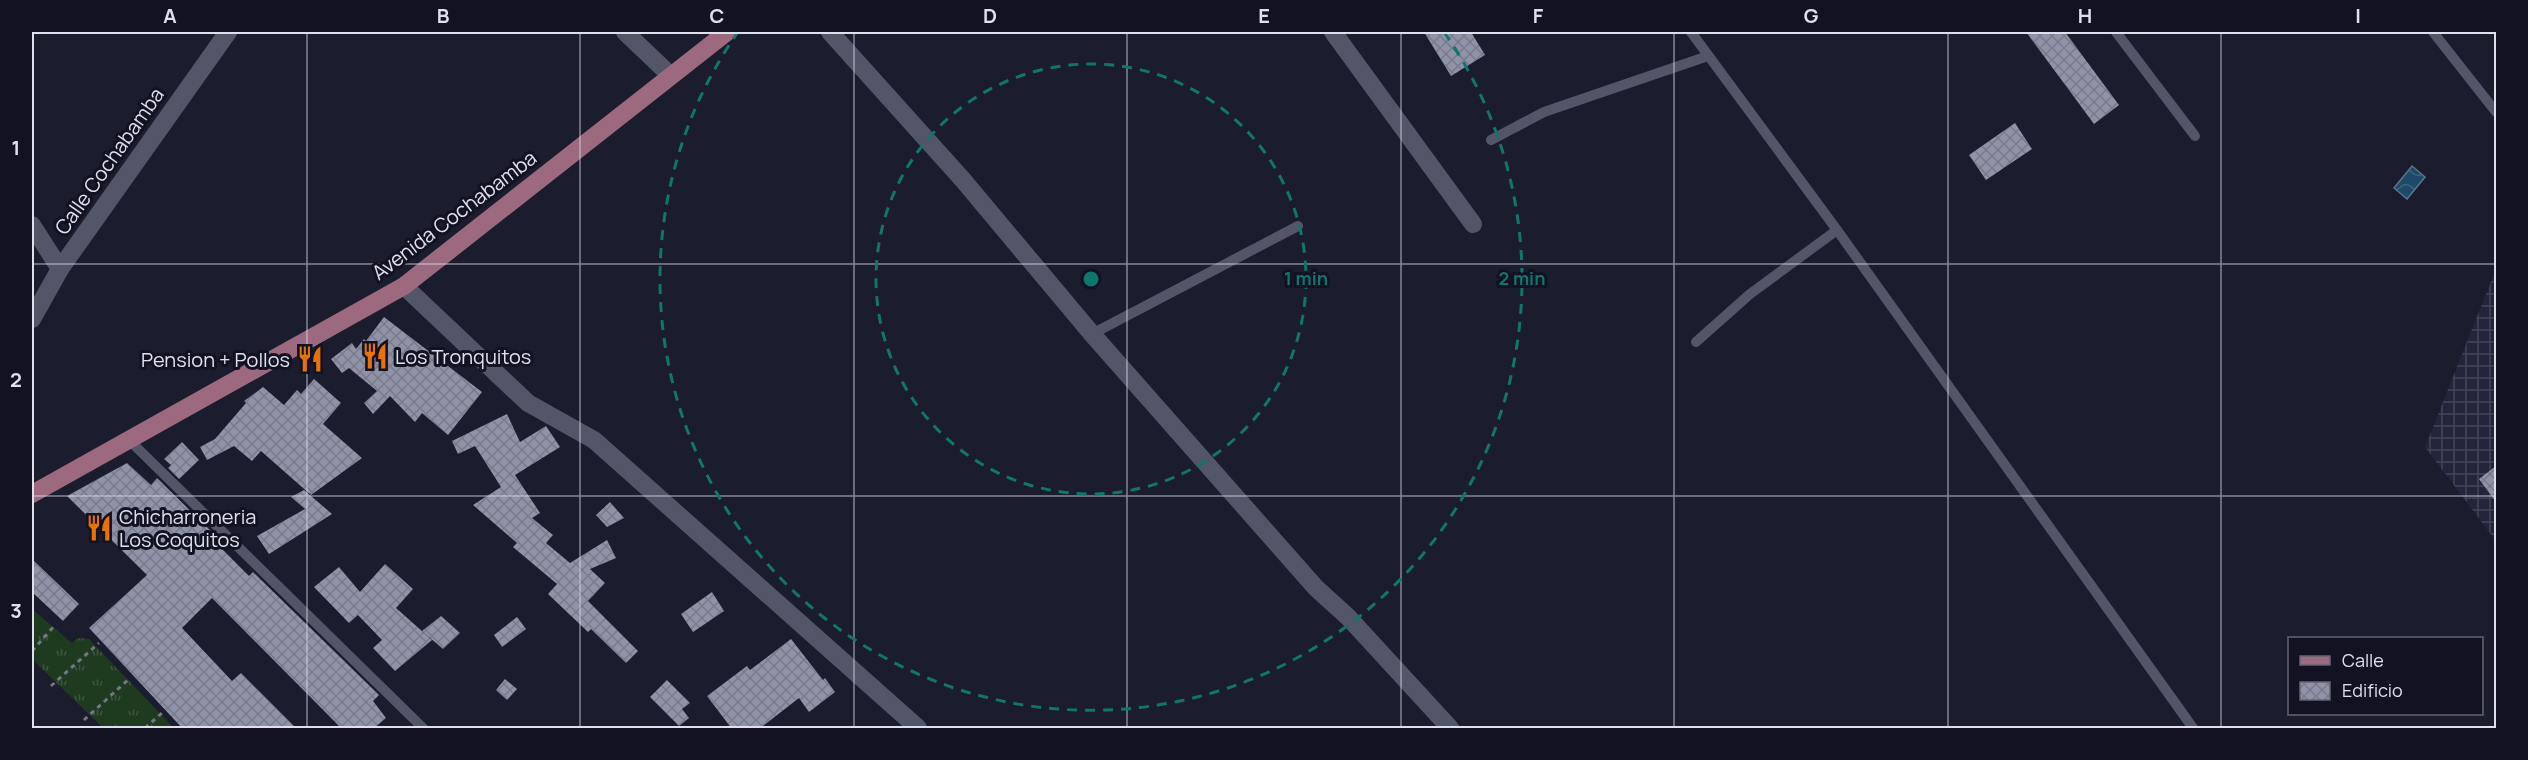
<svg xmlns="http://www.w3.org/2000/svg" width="2528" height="760" font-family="Manrope,sans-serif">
	<defs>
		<pattern id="industrial-grid" width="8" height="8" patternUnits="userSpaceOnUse" patternTransform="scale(1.5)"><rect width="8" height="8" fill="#24253c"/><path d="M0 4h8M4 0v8" fill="none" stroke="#434458"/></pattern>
		<pattern id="grass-tufts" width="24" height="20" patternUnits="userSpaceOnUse" patternTransform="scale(1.5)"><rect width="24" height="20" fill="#1e3a1f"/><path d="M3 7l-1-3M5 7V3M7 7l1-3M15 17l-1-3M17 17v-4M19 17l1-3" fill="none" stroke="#3e5640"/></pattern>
		<pattern id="water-waves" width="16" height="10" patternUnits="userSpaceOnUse" patternTransform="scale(1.5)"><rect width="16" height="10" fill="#1f4968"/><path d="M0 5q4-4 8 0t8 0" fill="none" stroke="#3f637e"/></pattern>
		<pattern id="building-cross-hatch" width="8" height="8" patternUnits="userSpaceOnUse" patternTransform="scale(1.5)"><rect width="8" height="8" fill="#9092a8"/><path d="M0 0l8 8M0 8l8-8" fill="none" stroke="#797a8b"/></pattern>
	</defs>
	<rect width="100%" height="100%" fill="#1b1c2d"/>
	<path fill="url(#industrial-grid)" d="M2496,269V541L2425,447Z"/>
	<path fill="url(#grass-tufts)" d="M32,609L72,643L78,638L89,639L174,728H103L32,659Z"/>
	<path fill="url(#water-waves)" stroke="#597690" stroke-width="1.5" d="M2412,166L2425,177L2407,199L2394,188Z"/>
	<g fill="url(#building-cross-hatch)">
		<path d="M1424,32H1471L1485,55L1451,76Z"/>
		<path d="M2026,32H2065L2119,105L2094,124Z"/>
		<path d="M2015,123L2032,149L1986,180L1969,155Z"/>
		<path d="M384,317L482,392L448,435L422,413L415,422L390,396L373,414L364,403L377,391L349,368L342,373L331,359L352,343L356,349L364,339L366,341Z"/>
		<path d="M314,379L341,403L323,424L362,458L311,495L261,451L252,461L234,446L207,460L200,447L215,439L246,403L244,401L263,387L284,405L297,390L301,394Z"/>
		<path d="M507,414L520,442L546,426L560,447L515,475L540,513L532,518L553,535L546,543L570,563L607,540L616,558L590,569L605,583L588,601L638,651L626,663L591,629L588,632L548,594L557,584L513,547L517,543L473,505L501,487L475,446L458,454L452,441Z"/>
		<path d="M182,442L199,460L179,479L168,468L171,465L164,459Z"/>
		<path d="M127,463L151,485L157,478L222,542L219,546L249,576L253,572L379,695L373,701L386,718L373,729H342L212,598L182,628L232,681L241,673L297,729H183L89,628L147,575L67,496Z"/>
		<path d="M2496,466V502L2479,479Z"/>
		<path d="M304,490L332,514L269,554L257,536L305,509L291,497Z"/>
		<path d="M610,502L624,518L607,527L596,515Z"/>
		<path d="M32,559L79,604L63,621L32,592Z"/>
		<path d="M385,564L413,589L396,608L432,640L395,671L373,648L382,640L358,615L349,623L314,587L339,567L360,592Z"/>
		<path d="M712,592L724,611L693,632L681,614Z"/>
		<path d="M441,616L460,633L443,649L422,631Z"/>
		<path d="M517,617L526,629L502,647L494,635Z"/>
		<path d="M791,639L823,680L825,678L835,692L809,712L799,698L759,729H732L707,696L747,666L750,670Z"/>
		<path d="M505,679L517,689L507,700L496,690Z"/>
		<path d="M667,680L690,703L682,709L689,718L679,726L650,697Z"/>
	</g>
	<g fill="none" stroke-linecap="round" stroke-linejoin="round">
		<g stroke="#757685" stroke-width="3" stroke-dasharray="4.5 4.5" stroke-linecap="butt">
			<path d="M32,651L56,624"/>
			<path d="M51,686L99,643"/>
			<path d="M84,720L130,678"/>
			<path d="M145,728L163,712"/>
		</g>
		<g stroke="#535569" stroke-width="10">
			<path d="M1691,32L1837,230L2193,728"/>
			<path d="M2116,32L2195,136"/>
			<path d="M2433,32L2496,112"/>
			<path d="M1491,140L1544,112L1708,56"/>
			<path d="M1092,334L1298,226"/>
			<path d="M1696,342L1750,294L1837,230"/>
			<path d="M128,439L423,728"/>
		</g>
		<g stroke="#535569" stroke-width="18">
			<path d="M625,32L670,75"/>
			<path d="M830,32L963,180L1092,334L1316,588L1348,617L1450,728"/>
			<path d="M1333,32L1473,224"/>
			<path d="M32,225L60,269"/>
			<path d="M404,286L528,403L594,440L918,728"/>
		</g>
		<path stroke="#535569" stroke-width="18" d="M32,319L60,269L228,32"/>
		<path stroke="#9d697e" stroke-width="18" d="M32,494L404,286L727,32"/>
	</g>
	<path fill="none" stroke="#dfe0ec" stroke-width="1.5" stroke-opacity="0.55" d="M307,32V728M580,32V728M854,32V728M1127,32V728M1401,32V728M1674,32V728M1948,32V728M2221,32V728M32,264H2496M32,496H2496"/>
	<g fill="none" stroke="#0f766e" stroke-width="3" stroke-dasharray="10 8">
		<circle cx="1091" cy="279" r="215"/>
		<path d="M1444 32A431 431 0 1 1 738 32"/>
	</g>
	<defs>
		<g id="restaurant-bare" transform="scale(2.07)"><path d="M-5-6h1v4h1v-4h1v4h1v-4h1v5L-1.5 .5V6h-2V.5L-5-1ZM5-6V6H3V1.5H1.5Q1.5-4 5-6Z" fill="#e8710a" stroke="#121223" stroke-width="2.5" paint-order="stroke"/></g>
	</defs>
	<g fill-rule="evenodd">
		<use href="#restaurant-bare" x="375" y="356"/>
		<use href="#restaurant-bare" x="310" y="359"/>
		<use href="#restaurant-bare" x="99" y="528"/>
	</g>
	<g text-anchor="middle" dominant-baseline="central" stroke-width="6" stroke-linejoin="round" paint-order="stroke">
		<g font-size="20" fill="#dfe0ec" stroke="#121223">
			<text transform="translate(109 161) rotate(-55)">Calle Cochabamba</text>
			<text transform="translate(454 215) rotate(-37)">Avenida Cochabamba</text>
		</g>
		<g font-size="20" fill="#dfe0ec" stroke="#121223" text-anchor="start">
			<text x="395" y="356">Los Tronquitos</text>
			<text x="290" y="359" text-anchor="end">Pension + Pollos</text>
			<text x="119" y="516">Chicharroneria<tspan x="119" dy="23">Los Coquitos</tspan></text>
		</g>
	</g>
	<circle cx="1091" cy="279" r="9" fill="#0f766e" stroke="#121223" stroke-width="3"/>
	<g font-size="18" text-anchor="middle" font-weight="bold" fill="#0f766e" stroke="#121223" stroke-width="6" stroke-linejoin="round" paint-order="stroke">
		<text x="1306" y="285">1 min</text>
		<text x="1522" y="285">2 min</text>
	</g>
	<rect width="2528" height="760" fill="none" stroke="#121223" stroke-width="66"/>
	<rect x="2288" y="637" width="195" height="78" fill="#121223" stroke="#646473" stroke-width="1.5"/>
	<rect x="2300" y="656" width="30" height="9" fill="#9d697e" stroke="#646473" stroke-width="1.5"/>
	<text x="2342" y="667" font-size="18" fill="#dfe0ec">Calle</text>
	<rect x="2300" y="682" width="30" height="18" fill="url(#building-cross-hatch)" stroke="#646473" stroke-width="1.5"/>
	<text x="2342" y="697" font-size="18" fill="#dfe0ec">Edificio</text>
	<rect x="33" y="33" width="2462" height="694" fill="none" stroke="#dfe0ec" stroke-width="2"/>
	<g font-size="20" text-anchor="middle" font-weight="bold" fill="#dfe0ec">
		<text x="170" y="23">A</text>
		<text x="443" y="23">B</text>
		<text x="717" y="23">C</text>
		<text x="990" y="23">D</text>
		<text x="1264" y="23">E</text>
		<text x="1538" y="23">F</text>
		<text x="1811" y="23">G</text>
		<text x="2085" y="23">H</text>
		<text x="2358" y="23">I</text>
		<text x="16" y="155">1</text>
		<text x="16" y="387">2</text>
		<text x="16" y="618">3</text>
	</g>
</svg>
